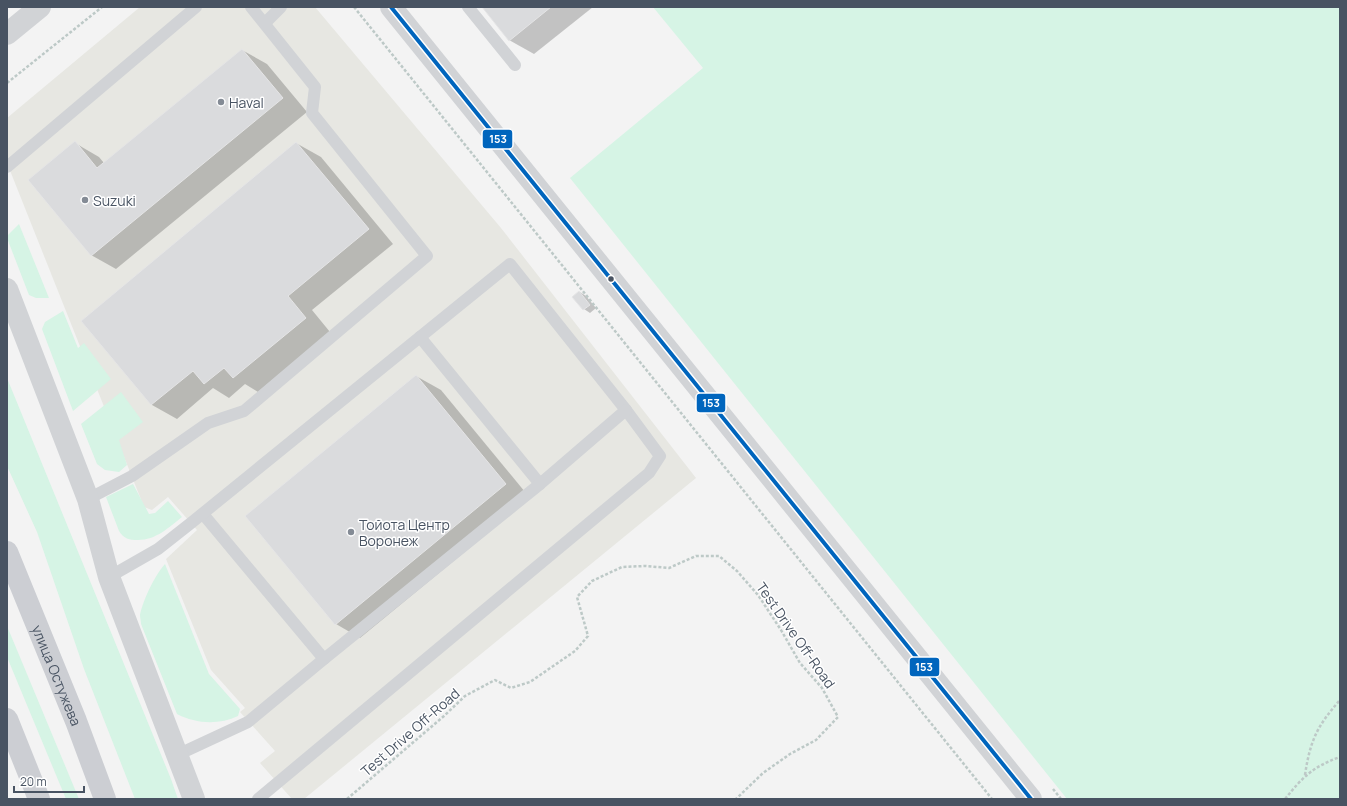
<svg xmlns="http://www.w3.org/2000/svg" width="1347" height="806" font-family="Manrope,sans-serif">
	<rect width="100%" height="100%" fill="#f3f3f3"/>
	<path fill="#e7e7e2" d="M140,7H315L501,228L696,478L304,799H292L260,763L275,751L240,712L245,708L211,670L166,559L197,530L168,497L152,510L144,507L7,163V118Z"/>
	<g fill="#d6f4e5">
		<path d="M653,7H1340V799H1067L570,178L703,68Z"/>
		<path d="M19,224L49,298H36L29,295L7,238V236Z"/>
		<path d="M63,311L78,348L84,343L111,379L73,411L42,329L45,322Z"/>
		<path d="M7,378L171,779L178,799H135L84,669L37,532L7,466Z"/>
		<path d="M121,392L143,422L119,440L127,465L119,472L105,470L97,464L81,424Z"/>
		<path d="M133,484L149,514L155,513L168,501L182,517C168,528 156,540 138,540C129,540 124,539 119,531L106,497Z"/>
		<path d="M165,564L209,674L240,709L238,716C219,725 196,724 177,714L141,624C141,621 140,618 140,615C143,600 155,575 165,564Z"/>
		<path d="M7,626L79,799H66L7,657Z"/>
	</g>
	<g fill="#0003">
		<path d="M483,7H593L534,54L509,40Z"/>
		<path d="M242,50L267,64L307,112L116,269L91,255L75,143L99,157L104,163Z"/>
		<path d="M296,143L321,157L393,244L312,310L330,332L258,392L245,384L229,398L213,388L177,419L152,405L83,322Z"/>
		<path d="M580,292L586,296L596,308L590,313L584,309L574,297Z"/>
		<path d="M416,376L441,390L530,498L360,638L336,624Z"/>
	</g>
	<g fill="#dadbdd" stroke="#e5e5e6">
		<path d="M482,7H551L509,41Z"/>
		<path d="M242,49L283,98L91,256L28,180L75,141L97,168Z"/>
		<path d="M296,142L369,229L288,296L306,318L233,378L224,368L204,384L193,371L151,405L81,321Z"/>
		<path d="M579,291L590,305L583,310L572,297Z"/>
		<path d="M416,375L506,484L335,625L245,516Z"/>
	</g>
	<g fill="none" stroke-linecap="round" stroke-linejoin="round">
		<g stroke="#bdc9c7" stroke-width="2.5" stroke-dasharray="3 2" stroke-linecap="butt">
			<path d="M354,7L992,799"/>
			<path d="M7,83L102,7"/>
			<path d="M1305,775C1310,741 1317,726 1340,700"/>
			<path d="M1053,789L1061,799"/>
			<path d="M347,799L444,716L465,696L495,680L511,688L530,682L575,651L588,636L577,597L592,581L622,567L645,566L669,568L696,556H719L737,571L758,595L781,630L800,663L822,688L838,717L816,740L790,754L763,773L736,799"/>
			<path d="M1285,799C1303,777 1312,767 1340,757"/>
		</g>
		<g stroke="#d1d3d6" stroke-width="12">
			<path d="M468,7L515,65"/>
			<path d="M265,23L281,7"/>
			<path d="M7,167L196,7"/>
			<path d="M420,337L540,484"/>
			<path d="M88,499L132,476L208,423L244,411L427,256L312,113L315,87L251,7"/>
			<path d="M203,514L324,659"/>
			<path d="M109,577L158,549L191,523L510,264L626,410L660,456L649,473L258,799"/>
			<path d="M177,755L248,722L324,659L540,484L626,410"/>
		</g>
		<g stroke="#d1d3d6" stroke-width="22">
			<path d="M391,7L1031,799"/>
			<path d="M7,34L40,7"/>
			<path d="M7,289L88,499L109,577L194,799"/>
		</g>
		<g stroke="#ccced3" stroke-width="22">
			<path id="s1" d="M7,552L76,721L105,799"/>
			<path d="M7,719L39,799"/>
		</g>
		<g stroke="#fff" stroke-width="7">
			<path id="bus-1" d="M391,7L1031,799"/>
		</g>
		<use href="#bus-1" stroke="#0065bd" stroke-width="4"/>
	</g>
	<g fill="#848b95" stroke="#fff" stroke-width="1.5">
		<circle cx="221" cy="102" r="4"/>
		<circle cx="85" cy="200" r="4"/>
		<circle cx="351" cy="532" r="4"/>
	</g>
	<circle fill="#485362" stroke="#fff" stroke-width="1.5" cx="611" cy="279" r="3.5"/>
	<g text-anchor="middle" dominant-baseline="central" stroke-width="3" stroke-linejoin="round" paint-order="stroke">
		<g font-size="14" fill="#485362" stroke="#fff" text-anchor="start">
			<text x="229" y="102">Haval</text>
			<text x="93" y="200">Suzuki</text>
			<text x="359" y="524">Тойота Центр<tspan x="359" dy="16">Воронеж</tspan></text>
		</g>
		<g font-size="14" fill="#485362" stroke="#fff">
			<text transform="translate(796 635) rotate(55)">Test Drive Off-Road</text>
			<text stroke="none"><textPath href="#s1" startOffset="133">улица Остужева</textPath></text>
			<text transform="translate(410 732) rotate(-41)">Test Drive Off-Road</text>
		</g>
	</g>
	<g stroke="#fff" stroke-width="1.5">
		<rect x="482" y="129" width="31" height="20" rx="4" fill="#0065bd"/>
		<rect x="696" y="393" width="30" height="20" rx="4" fill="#0065bd"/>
		<rect x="909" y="657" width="31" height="20" rx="4" fill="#0065bd"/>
	</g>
	<g font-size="11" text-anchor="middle" font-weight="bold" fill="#fff">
		<text x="498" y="143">153</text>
		<text x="711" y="407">153</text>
		<text x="924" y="671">153</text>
	</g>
	<rect width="1347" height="806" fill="none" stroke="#485362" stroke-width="16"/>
	<path d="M14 786v6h70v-6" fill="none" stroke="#485362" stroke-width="2"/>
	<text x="20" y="786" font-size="12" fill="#485362" stroke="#ffffff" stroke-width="3" paint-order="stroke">20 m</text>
</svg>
